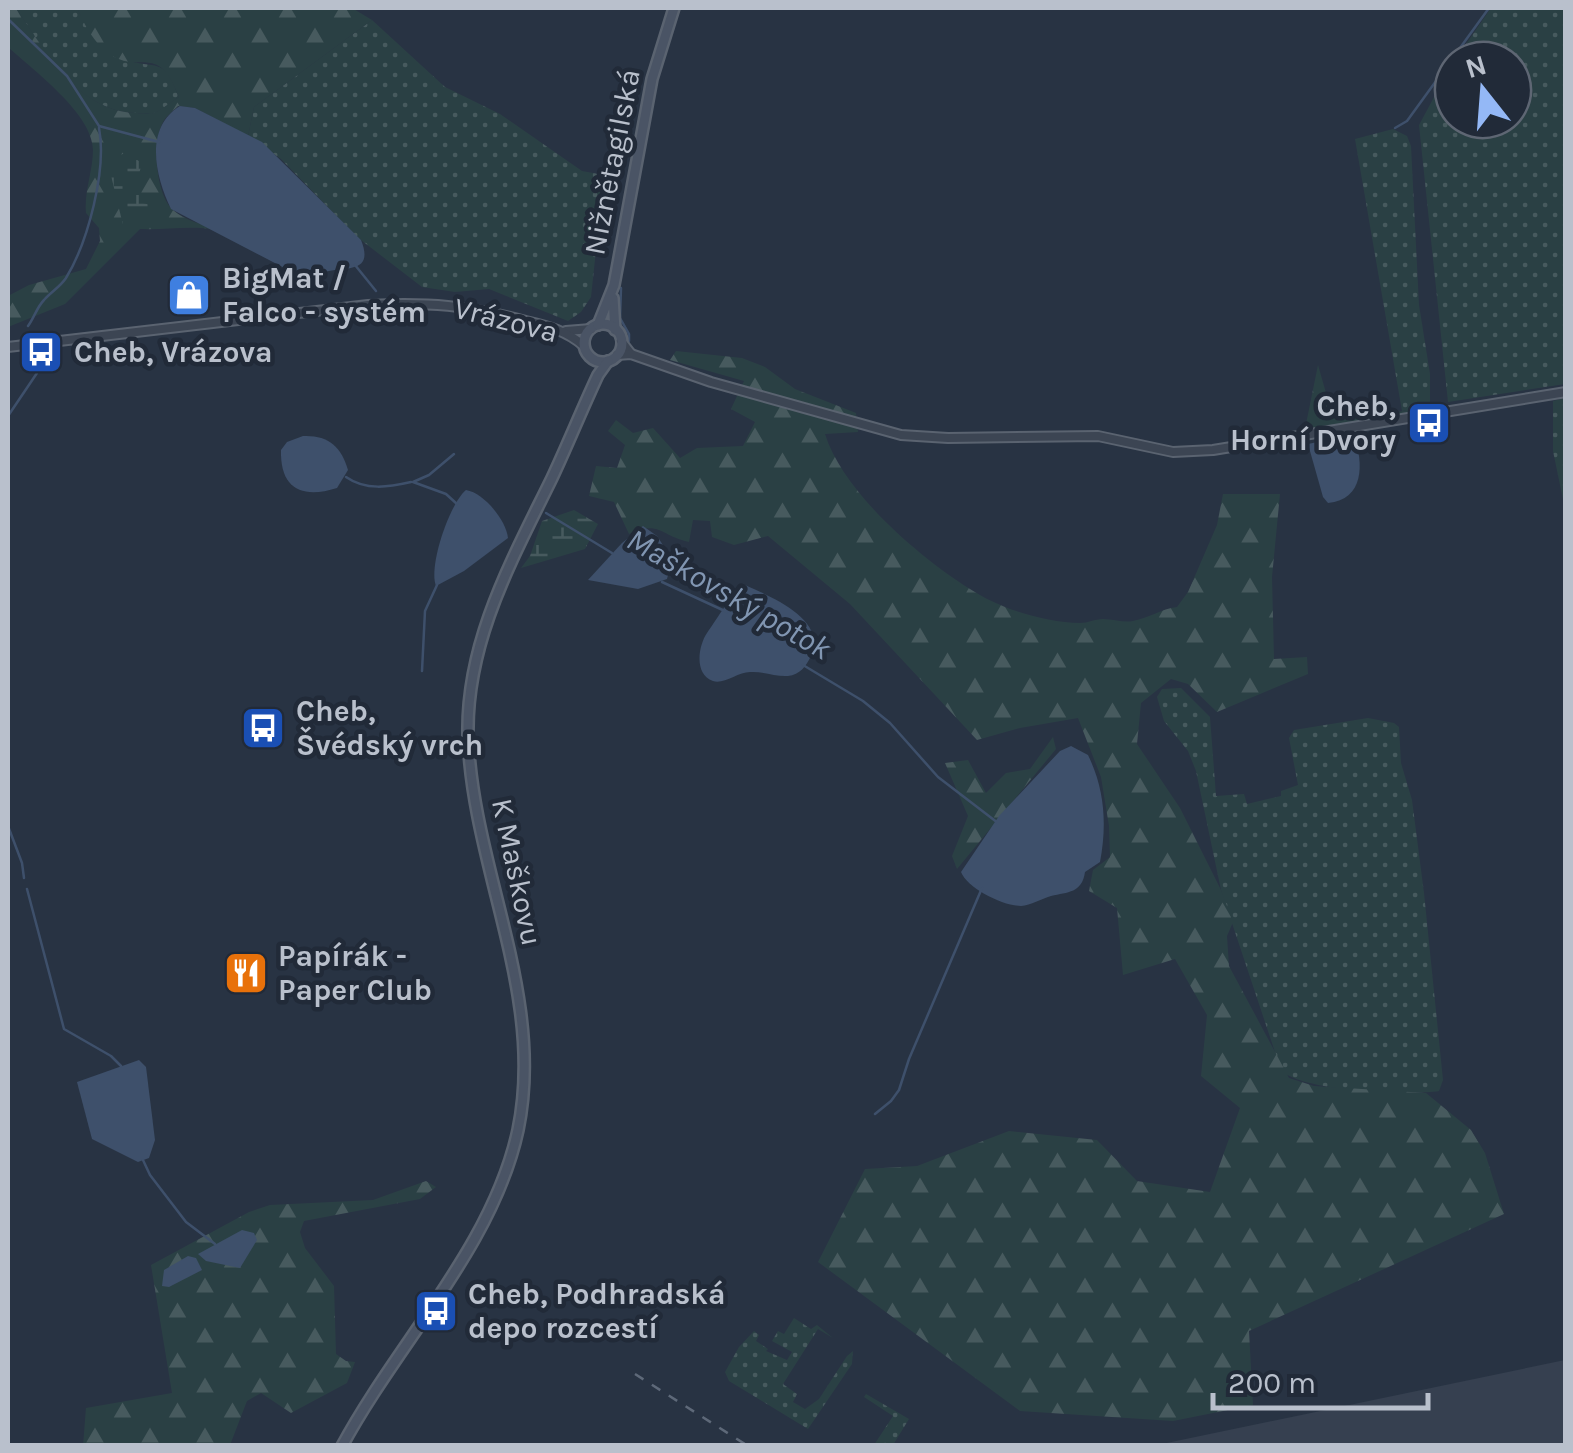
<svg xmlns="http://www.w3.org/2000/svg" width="1573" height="1453" font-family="Karla,sans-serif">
	<defs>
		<pattern id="grass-dots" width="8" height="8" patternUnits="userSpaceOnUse" patternTransform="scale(2.5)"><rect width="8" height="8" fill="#2a4044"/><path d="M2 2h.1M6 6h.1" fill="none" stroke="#475a5e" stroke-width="1.8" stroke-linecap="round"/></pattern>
		<pattern id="forest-firs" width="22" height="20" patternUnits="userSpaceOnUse" patternTransform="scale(2.5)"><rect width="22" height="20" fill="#2a4044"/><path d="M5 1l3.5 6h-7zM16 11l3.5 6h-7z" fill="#475a5e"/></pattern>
		<pattern id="wetland-marsh" width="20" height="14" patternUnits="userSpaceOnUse" patternTransform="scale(2.5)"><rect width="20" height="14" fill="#2a4044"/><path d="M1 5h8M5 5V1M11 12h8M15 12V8" fill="none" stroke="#475a5e"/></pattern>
	</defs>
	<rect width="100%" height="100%" fill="#283343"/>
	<path fill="#364050" d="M1565,1360V1445H1156H1157Z"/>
	<g fill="url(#grass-dots)">
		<path d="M16,8H77C86,27 104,53 125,60C160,70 163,56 179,97C171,102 161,111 152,114C151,114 137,113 136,113C77,111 45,51 16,8Z"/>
		<path d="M1491,8H1565V384L1448,402L1419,125L1453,62V120H1513V60H1455Z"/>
		<path d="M372,20L445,87L500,114L582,171L604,175L591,297L581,312L568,321L489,289L455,292L422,287L357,237L281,159L248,136L254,107Z"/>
		<path d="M1393,129L1407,136L1411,146L1419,305L1430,374V405L1402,411L1355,139Z"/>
		<path d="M1565,398H1566L1565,509L1553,451V401Z"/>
		<path d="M1181,688L1210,717L1216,796L1244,794L1247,804L1281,796V791L1298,785L1289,738L1294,730L1368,718L1394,723L1399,727L1401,763L1412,800L1424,893L1443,1080L1439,1091C1410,1096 1299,1091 1281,1070L1221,890L1196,771L1188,751L1164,721L1157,697L1162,689Z"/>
		<path d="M794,1318L811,1329L817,1325L833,1338L818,1329L783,1384L797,1394L793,1402L805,1409L819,1399L847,1356L853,1351L852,1364L808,1429L729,1381L725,1372L739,1347L754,1331L759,1335L756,1341L768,1349L766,1351L787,1360L792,1352L772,1341L778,1331L784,1334Z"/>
		<path d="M866,1394L909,1419L893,1445H874L893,1416L864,1397Z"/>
	</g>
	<g fill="url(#forest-firs)">
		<path d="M8,8H16C45,50 77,111 136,113C137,113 151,114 152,114C160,111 171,102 179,97C157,41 143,76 109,54C94,43 84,24 77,8H352L372,20L254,107L248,136L195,108L178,106C172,112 165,117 162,124C152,144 156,195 173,210C184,220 204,225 218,230C191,225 167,230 140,229L65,304L8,327V296L29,285L86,269L100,241L99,228L86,213C84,191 93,171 93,150C93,114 33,70 8,47Z"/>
		<path d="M676,351L742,358L765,367L795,389L856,413L858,432L825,434C843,492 919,557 970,589C1000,609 1044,622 1080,623C1088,623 1095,619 1103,619C1113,619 1124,623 1133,621C1149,618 1161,609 1177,607L1188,592L1217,525L1223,494H1280L1272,577L1274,659L1307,657L1308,674L1217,712L1188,684L1171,679L1141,703L1137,744L1180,808L1221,890L1233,922L1227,936L1229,966L1289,1078L1314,1086L1426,1093L1471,1130L1485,1153L1504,1214L1249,1331L1253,1405L1173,1421L1020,1411L818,1262L865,1169L917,1166L1009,1131L1097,1140L1137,1181L1210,1192L1240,1108L1201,1076L1207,1015L1175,959L1123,975L1117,908L1089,891L1093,870L1110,857L1109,826L1101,777L1078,718L1020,728L977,740L850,604L768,536L734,545L712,537L710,521L693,520L689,542C659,535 660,520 629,534L614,502L589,496L596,466L617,468L625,445L608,431L616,420L633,433L653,428L680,458L697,448L743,446L755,422L731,409L744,381L670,360Z"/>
		<path d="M1318,365L1328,400L1361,417L1373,418L1424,406L1426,412L1305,429Z"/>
		<path d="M1053,737L1056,749L957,869L952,856L968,816L945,763L968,760L986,793L1006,773L1030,769Z"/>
		<path d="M426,1181L436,1187L420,1199L304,1221L300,1232L305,1248L334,1286L336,1354L346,1361L355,1362L347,1383L291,1413L261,1393L247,1401L230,1445L83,1446L86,1408L172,1393L151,1265L249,1212L270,1205L373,1200Z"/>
	</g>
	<g fill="url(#wetland-marsh)">
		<path d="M126,153L142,163L136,185L143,203L154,206L131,223L123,225L107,159Z"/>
		<path d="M574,510L598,524L585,549L521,568L530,556L542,521Z"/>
	</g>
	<g fill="#3e506b">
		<path d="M180,106L195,108L262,142L361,240C374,272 348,267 329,271C316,274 310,277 296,274L171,209C155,176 144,128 180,106Z"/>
		<path d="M303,436C328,435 341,446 348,470L337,488C302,499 280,489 281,450L287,442Z"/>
		<path d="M1346,436L1354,437C1364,463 1364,500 1328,503L1323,497L1308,444Z"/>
		<path d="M466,490C484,493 506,520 508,538L464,571L436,586C428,566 450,503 466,490Z"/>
		<path d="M643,526L657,536L672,559L667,579L638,589L588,580L622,543Z"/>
		<path d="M745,585C772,597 828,620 811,656C806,666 800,675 788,676C776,677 763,671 750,672C738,672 723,685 713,681C694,675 698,646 707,633C718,618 730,595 745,585Z"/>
		<path d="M1071,746L1088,755C1105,790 1107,825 1100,862L1085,872C1082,893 1068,892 1051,896C1041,899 1031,905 1021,906C1003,906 967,888 961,872L999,816L1060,751Z"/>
		<path d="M139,1060L146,1067L155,1140L149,1158L138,1162L92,1139L77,1082Z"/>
		<path d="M242,1230L254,1233L257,1240L240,1268L206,1261L198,1254Z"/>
		<path d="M188,1256L196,1258L202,1270L169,1287L162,1286L164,1270Z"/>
	</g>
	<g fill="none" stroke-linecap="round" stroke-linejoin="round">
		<g stroke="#3e506b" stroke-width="2.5">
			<path d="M8,19L67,76L99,126L159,142"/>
			<path d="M1395,128L1407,121L1489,8"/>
			<path d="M355,265L376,291"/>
			<path d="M621,288L620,318L629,334V341"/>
			<path d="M28,326C34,318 37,307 44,300C51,292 60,287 66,278C88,242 107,170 99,128"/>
			<path d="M8,416L37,373"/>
			<path d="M454,454L429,475L413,482L446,494L457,504"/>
			<path d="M346,477C366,491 389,487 411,482"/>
			<path d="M546,513L612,553"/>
			<path d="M662,582L727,612"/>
			<path d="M803,665L863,701L890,723L938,777L998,823"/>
			<path d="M422,671L425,611L437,585"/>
			<path d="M8,826L22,863L24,878"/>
			<path d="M27,889L64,1029L111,1056L121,1066"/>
			<path d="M875,1114L891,1101L899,1090L909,1059L982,888"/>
			<path d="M143,1160L150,1175L186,1222L215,1244"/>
		</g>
		<g stroke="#5a6370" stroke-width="12">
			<g id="tertiary">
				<path d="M566,331L591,329"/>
				<path d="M621,341L631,354"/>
				<path d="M8,347L368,305C428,302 468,305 526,321C548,326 567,331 584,346"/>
				<path d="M617,355L631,354L711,382L901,435L948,438L1098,436L1173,452L1213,450L1566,392"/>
			</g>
		</g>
		<g stroke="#5a6370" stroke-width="14">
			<g id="secondary">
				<path d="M613,298L615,330"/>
				<circle cx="603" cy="343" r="19"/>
				<path d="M598,325L614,285L652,79L674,8"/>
				<path d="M342,1446C398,1342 493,1246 518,1130C546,995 472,868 468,735C466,641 512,560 552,478C568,444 582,409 598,375L608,361"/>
			</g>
		</g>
		<use href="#tertiary" stroke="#3c4553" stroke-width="8"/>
		<use href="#secondary" stroke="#4a5465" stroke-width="9"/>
		<path stroke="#5e6979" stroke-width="2.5" stroke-dasharray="10 10" stroke-linecap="butt" d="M635,1374L748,1446"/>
	</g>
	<defs>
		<g id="shop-square" transform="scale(2.25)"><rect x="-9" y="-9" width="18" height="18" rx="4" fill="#3f7fe0" stroke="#212a38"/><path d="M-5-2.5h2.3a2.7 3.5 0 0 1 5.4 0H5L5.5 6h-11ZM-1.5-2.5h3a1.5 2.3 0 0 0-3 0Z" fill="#fff"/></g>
		<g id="bus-square" transform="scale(2.25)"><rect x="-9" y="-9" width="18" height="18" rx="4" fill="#1a4fb4" stroke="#212a38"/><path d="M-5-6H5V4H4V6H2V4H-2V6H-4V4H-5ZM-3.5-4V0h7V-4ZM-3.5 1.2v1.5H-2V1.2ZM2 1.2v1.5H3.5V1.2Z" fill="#fff"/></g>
		<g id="restaurant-square" transform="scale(2.25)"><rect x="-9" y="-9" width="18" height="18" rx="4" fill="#e8710a" stroke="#212a38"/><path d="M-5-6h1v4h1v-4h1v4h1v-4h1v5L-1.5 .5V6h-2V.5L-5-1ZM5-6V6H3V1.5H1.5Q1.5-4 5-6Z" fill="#fff"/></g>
	</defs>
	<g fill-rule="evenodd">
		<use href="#shop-square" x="189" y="295"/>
		<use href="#bus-square" x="41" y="352"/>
		<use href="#bus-square" x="1429" y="423"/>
		<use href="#bus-square" x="263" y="728"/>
		<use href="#restaurant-square" x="246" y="973"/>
		<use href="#bus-square" x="436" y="1311"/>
	</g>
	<g text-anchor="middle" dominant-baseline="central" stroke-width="9" stroke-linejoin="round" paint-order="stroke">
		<g font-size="30" fill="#b9c0cc" stroke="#212a38">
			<text transform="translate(612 162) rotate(-79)">Nižnětagilská</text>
			<text transform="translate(506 320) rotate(14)">Vrázova</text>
			<text transform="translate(517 872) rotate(78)">K Maškovu</text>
		</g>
		<g font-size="30" font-weight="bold" fill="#b9c0cc" stroke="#212a38" text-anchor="start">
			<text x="222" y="278">BigMat /<tspan x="222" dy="34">Falco - systém</tspan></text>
			<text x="74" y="352">Cheb, Vrázova</text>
			<text x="1396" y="406" text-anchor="end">Cheb,<tspan x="1396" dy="34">Horní Dvory</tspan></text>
			<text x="296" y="711">Cheb,<tspan x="296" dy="34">Švédský vrch</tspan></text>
			<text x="278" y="956">Papírák -<tspan x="278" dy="34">Paper Club</tspan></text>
			<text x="468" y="1294">Cheb, Podhradská<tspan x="468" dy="34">depo rozcestí</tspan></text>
		</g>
		<g font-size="32" font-style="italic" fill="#8196b2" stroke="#212a38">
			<text transform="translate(729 594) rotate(30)">Maškovský potok</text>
		</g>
	</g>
	<rect width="1573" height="1453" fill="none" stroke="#b9c0cc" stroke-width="20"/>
	<g transform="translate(1483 90) rotate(343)"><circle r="48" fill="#212a38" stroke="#5e6673" stroke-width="2.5"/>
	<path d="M0-8L18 38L0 25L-18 38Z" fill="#94b8f6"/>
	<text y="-15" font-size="28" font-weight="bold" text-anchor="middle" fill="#b9c0cc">N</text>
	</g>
	<path d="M1213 1393v15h215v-15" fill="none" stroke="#b9c0cc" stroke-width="5"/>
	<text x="1228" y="1393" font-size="30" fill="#b9c0cc" stroke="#212a38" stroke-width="8" paint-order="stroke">200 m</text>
</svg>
